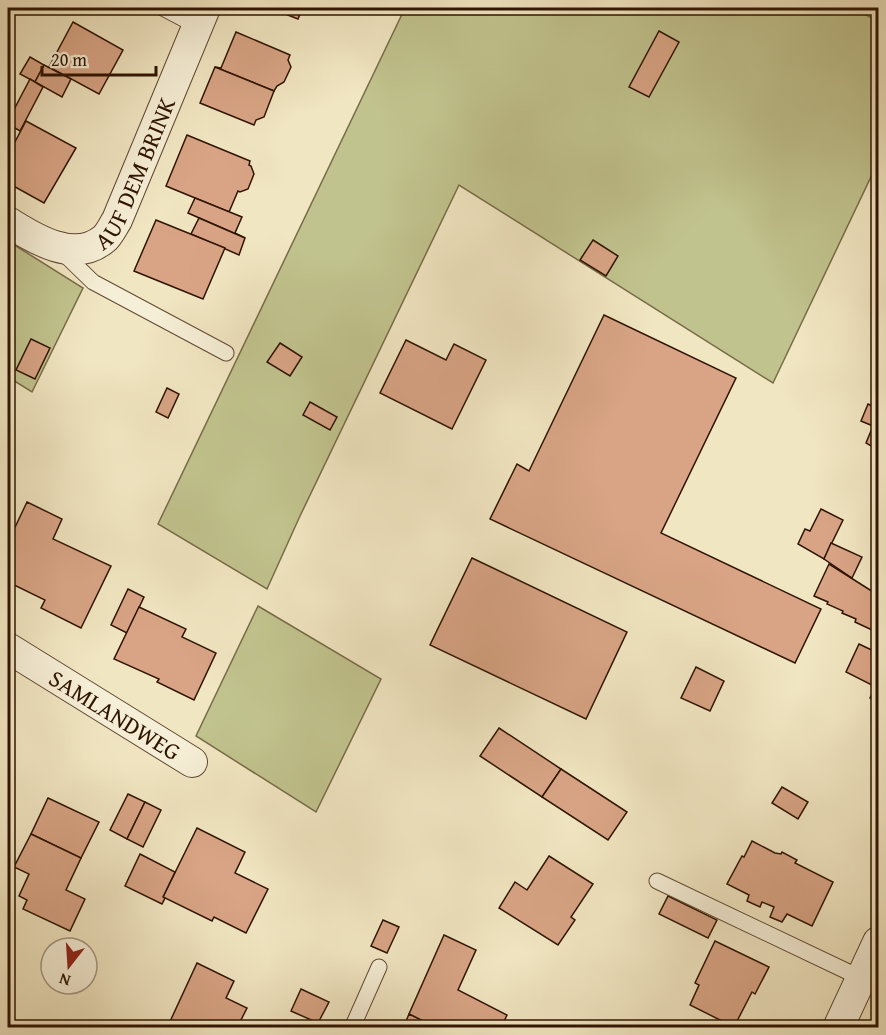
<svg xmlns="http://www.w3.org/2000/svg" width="886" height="1035" font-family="'Gentium Book Plus',serif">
	<rect width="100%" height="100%" fill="#f1e6c2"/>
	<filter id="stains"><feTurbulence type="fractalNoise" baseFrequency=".00333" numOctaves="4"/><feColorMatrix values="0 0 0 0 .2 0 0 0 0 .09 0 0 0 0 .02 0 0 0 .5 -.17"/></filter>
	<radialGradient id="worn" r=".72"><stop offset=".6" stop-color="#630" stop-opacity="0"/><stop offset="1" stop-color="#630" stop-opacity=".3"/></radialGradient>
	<g fill="#c1c38e" stroke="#786c48" stroke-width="1.5">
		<path d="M405,8H855L878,22V162L773,383L459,185L300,516L267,589L158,524Z"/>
		<path d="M8,241L83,288L32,392L8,377Z"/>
		<path d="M258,606L381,679L316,812L196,736Z"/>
	</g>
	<g fill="#d8a485" stroke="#2f1401" stroke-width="1.5">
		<path d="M270,8H309L307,11L300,14L298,19Z"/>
		<path d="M73,22L123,50L99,94L49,67Z"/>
		<path d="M659,31L679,42L649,97L629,87Z"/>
		<path d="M236,32L290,55L288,60L291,67L284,82L277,86L274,91L215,67L221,68Z"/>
		<path d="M30,57L44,65L35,82L20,74Z"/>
		<path d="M44,65L71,79L62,97L35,82Z"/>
		<path d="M215,67L274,91L264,117L256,120L254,125L200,103Z"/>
		<path d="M30,79L43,87L20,131L8,124V121Z"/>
		<path d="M26,121L76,148L44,203L8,183V155Z"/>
		<path d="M187,135L250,161L249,165L251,166L254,174L248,189L240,192L238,191L229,212L166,186Z"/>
		<path d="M195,198L242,217L235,233L245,238L188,213Z"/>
		<path d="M199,218L245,238L239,255L191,234Z"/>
		<path d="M156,220L225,248L203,299L134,271Z"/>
		<path d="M593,240L618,256L606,276L580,260Z"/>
		<path d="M604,315L736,378L661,533L821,609L795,663L490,519L517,464L529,471Z"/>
		<path d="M31,339L50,348L35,379L16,370Z"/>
		<path d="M406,340L446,360L454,344L486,360L452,429L380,393Z"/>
		<path d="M280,343L302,357L290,376L267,362Z"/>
		<path d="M167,388L179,394L168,418L156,412Z"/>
		<path d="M310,402L337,417L330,430L303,415Z"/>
		<path d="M868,404L878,409V450L866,443L873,426L861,421Z"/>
		<path d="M27,502L62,519L53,539L111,566L81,628L41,608L45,600L8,582V542Z"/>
		<path d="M821,509L843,520L824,559L798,544L805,529L810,531Z"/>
		<path d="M831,543L862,557L852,578L824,559Z"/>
		<path d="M472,558L627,632L586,719L430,645Z"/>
		<path d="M829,564L878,595V616L872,630L855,622L856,619L842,613L843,611L827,604L828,602L814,596Z"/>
		<path d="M128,589L144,597L127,633L111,625Z"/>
		<path d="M139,607L186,629L182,637L216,653L194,700L157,682L159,679L114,659Z"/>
		<path d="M859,644L878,653V703L870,698L875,688L874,686L846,672Z"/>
		<path d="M696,667L724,681L710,711L681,698Z"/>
		<path d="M499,728L561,769L542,797L480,756Z"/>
		<path d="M561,769L627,812L608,840L542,797Z"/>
		<path d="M782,787L808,802L798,819L772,803Z"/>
		<path d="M128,794L145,802L127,839L110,830Z"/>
		<path d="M48,798L99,822L81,858L31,834Z"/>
		<path d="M145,802L161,810L143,847L127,839Z"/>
		<path d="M197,828L245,852L235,873L268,889L246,933L214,917L212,921L163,897Z"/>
		<path d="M31,834L81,858L66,890L85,899L70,931L23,909L27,900L19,896L29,874L14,867Z"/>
		<path d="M752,841L775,853L781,854L782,852L797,860L795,863L833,882L812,926L787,914L782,922L770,917L774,907L762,902L760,907L747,901L749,895L727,884L742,856L744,857Z"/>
		<path d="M140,854L175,872L163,897L165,898L162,904L125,886Z"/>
		<path d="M549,856L593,884L571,917L575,920L558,945L499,908L515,882L527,890Z"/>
		<path d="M668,896L717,920L708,938L659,914Z"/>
		<path d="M383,920L399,927L387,953L371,946Z"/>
		<path d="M444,935L476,950L458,990L507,1015L501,1028H437L409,1014Z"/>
		<path d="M715,941L769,967L755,994L752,992L734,1027L690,1005L699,985L695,983Z"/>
		<path d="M197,963L234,981L226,998L247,1008L237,1028H223L214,1024L212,1028H167Z"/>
		<path d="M301,989L329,1002L318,1023L291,1011Z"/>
		<path d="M409,1014L437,1028H403Z"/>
	</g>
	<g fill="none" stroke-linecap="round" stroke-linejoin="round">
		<g stroke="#604831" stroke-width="17">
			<g id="service">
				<path d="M163,8L197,26"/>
				<path d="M877,8L878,9"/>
				<path d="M60,250L93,282L226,353"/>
				<path d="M657,881L861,978"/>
				<path d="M352,1028L379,967"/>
			</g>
		</g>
		<g stroke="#604831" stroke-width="32">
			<g id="minor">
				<path id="s1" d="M8,222C33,238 74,264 104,239C109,235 113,226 117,220L205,8"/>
				<path id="s2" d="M8,648L192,762"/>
				<path d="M838,1028L878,942"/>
			</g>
		</g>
		<use href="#service" stroke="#f6efd7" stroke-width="15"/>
		<use href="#minor" stroke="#f6efd7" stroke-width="30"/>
	</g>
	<g text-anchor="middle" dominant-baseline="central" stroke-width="6" stroke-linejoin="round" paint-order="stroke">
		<g font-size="24" fill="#2f1401" stroke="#f6efd7">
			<text stroke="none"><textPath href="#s1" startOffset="178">AUF DEM BRINK</textPath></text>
			<text stroke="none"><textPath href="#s2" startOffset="126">SAMLANDWEG</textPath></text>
		</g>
	</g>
	<rect width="886" height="1035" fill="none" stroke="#f1e6c2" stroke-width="30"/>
	<rect x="9" y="9" width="868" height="1017" fill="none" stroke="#2f1401" stroke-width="3"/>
	<rect x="15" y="15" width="856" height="1005" fill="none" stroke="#2f1401" stroke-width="1.5"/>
	<g transform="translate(69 966) rotate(197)"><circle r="28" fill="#f6efd7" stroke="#a69781" stroke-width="1.5"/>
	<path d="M0-4.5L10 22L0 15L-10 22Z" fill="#8f2418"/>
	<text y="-9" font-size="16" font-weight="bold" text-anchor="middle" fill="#2f1401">N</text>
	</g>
	<path d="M42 66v9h114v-9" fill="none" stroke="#2f1401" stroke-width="3"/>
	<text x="51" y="66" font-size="18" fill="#2f1401" stroke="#f6efd7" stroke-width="4.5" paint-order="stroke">20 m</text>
	<rect width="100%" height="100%" filter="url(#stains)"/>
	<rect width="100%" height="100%" fill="url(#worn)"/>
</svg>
